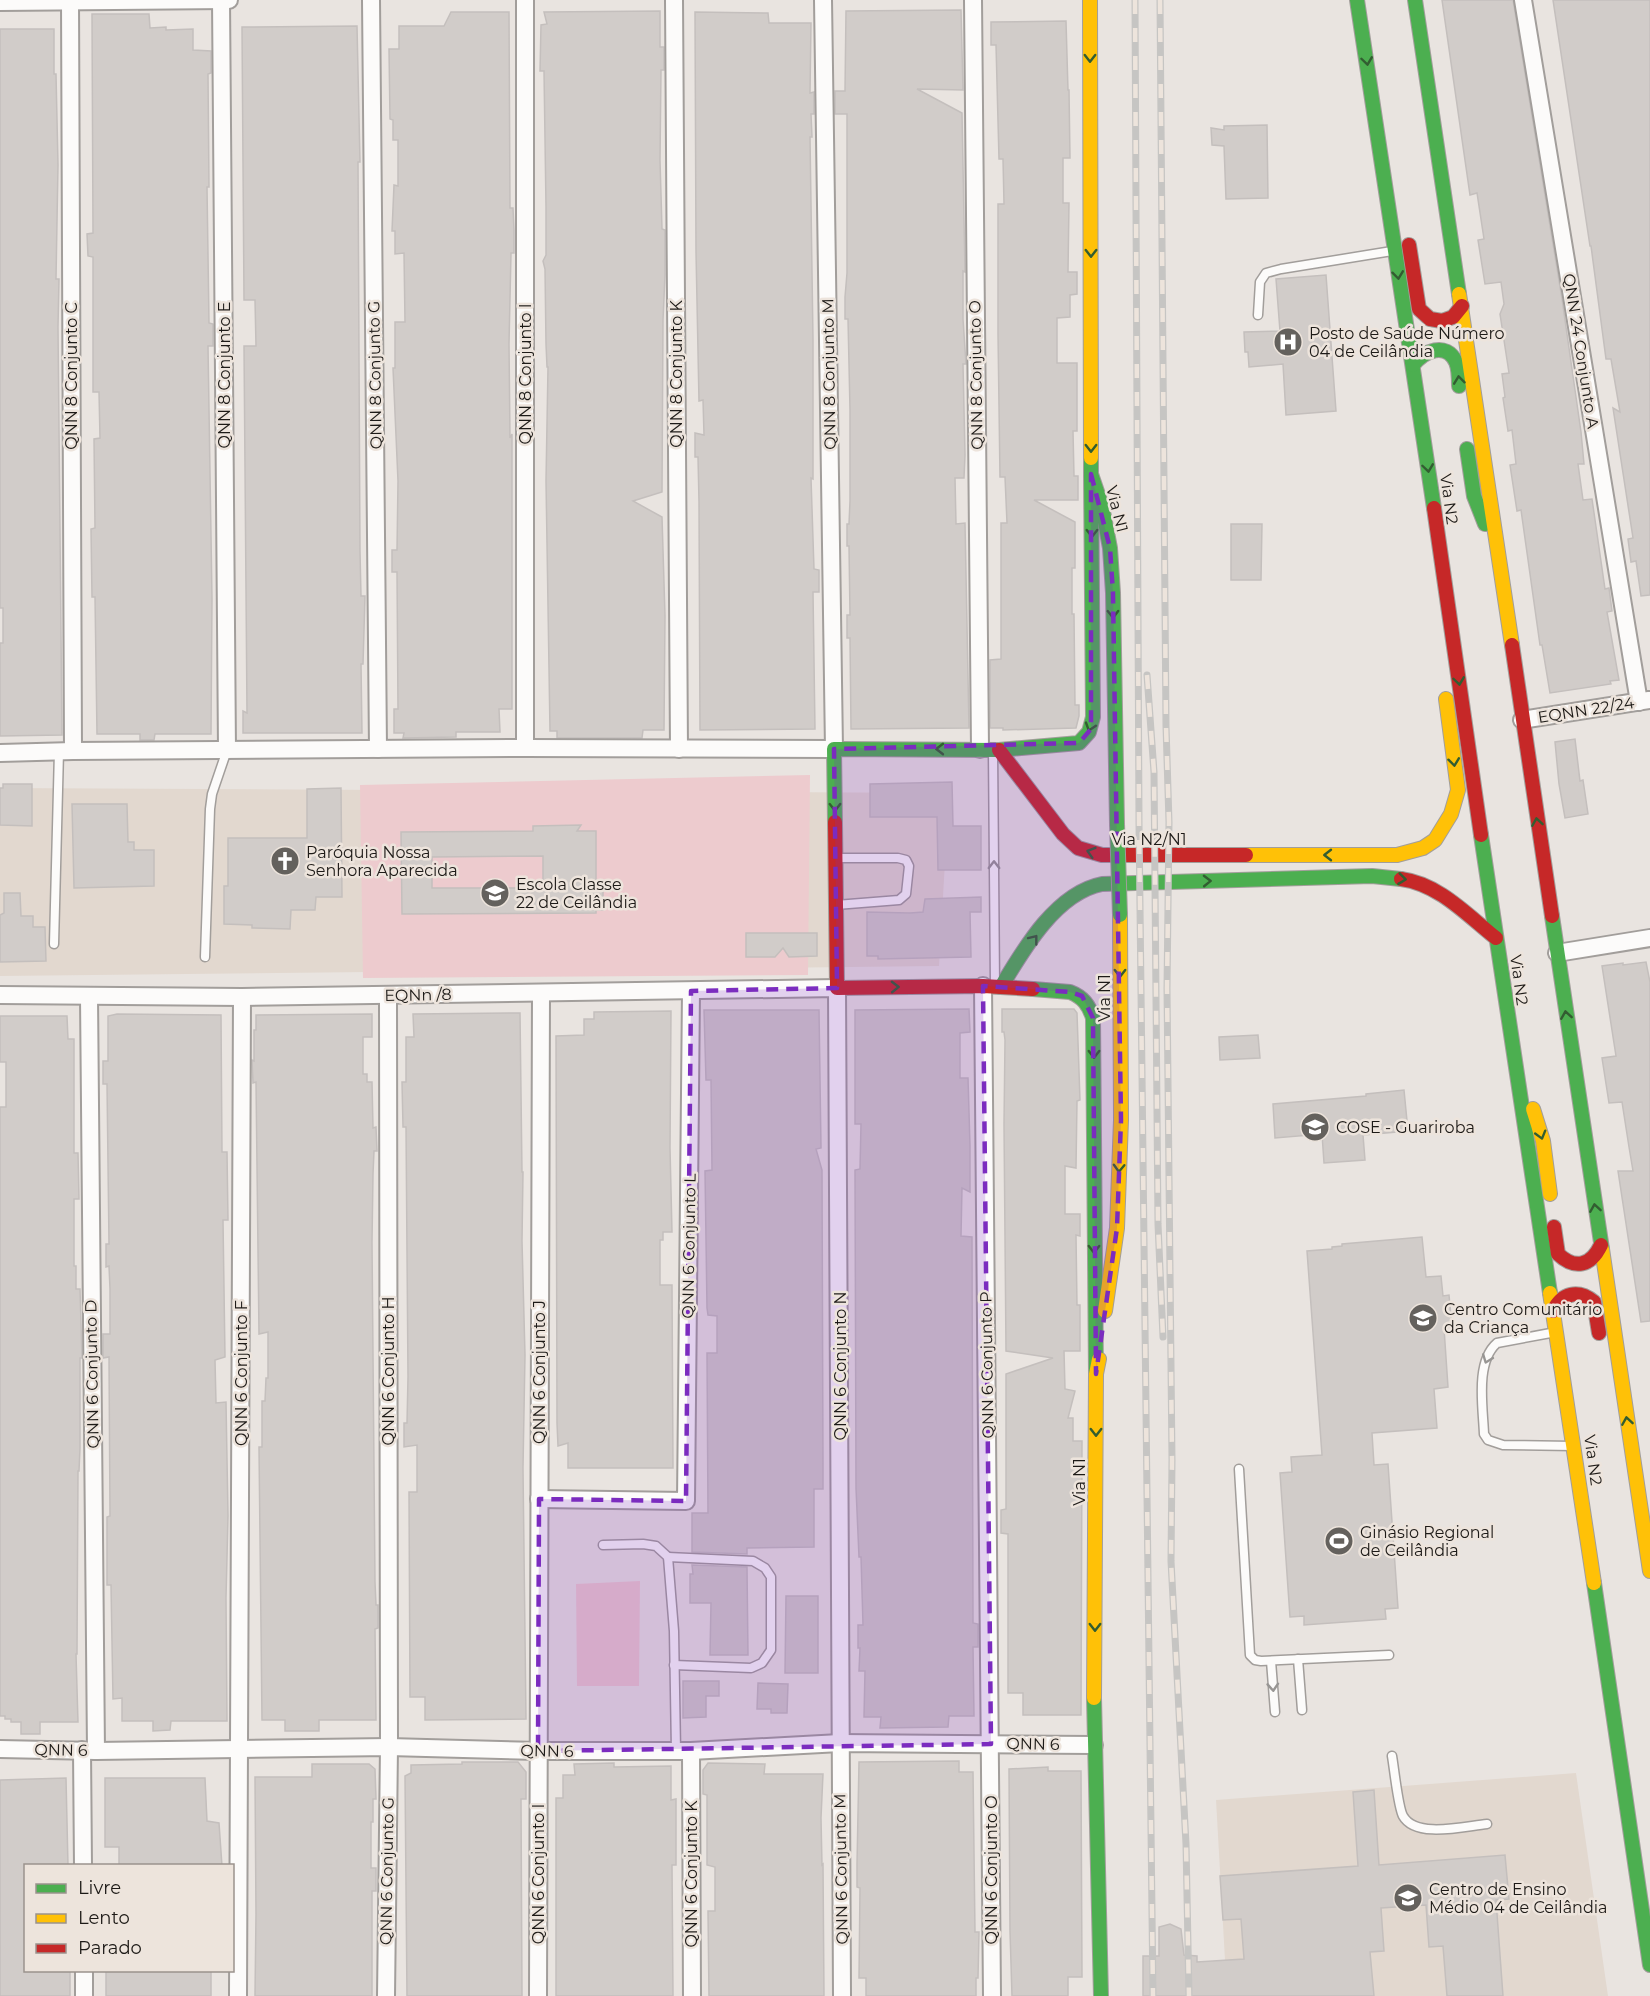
<svg xmlns="http://www.w3.org/2000/svg" width="1650" height="1996" font-family="Montserrat,sans-serif">
	<rect width="100%" height="100%" fill="#e9e4e0"/>
	<g fill="#e2d8cf">
		<path d="M0,788L949,793L939,966L0,976Z"/>
		<path d="M1576,1773L1608,1996H1227L1216,1800Z"/>
	</g>
	<g fill="#edcbce">
		<path d="M810,775L808,975L363,978L360,785Z"/>
		<path d="M640,1581L639,1686H577L576,1584Z"/>
	</g>
	<g fill="#d1ccc9" stroke="#c4bfbd" stroke-width="1.5" fill-rule="evenodd">
		<path d="M1442,0H1513L1562,299L1581,432L1584,464H1578L1583,500L1592,499L1605,589L1609,588L1612,611L1607,612L1619,680L1610,681L1611,684L1550,693L1542,645H1540L1521,510L1517,511L1510,465L1516,464L1512,430L1508,431L1503,398L1505,397L1502,374L1509,373L1500,314L1504,304L1501,282L1485,284L1478,240L1484,239L1477,193L1470,195Z"/>
		<path d="M1553,0H1650V595L1641,596L1636,561L1631,562L1628,539L1633,538L1613,408L1620,412L1611,359H1606L1591,246H1590Z"/>
		<path d="M961,10L963,90L917,89L962,113L965,272L963,271V319L966,364H963L965,455L964,478H955L956,524L965,523L969,728L851,729L850,638H847V615H850L849,546H847V524H849L850,501V410L848,319H845V297L847,273V114H835V91H845L846,11Z"/>
		<path d="M660,11V47H664V70H661L660,160L662,229L665,230V275L663,320L662,492L633,501L662,517L665,616L664,730H643L642,738H557V731H550L546,481L548,367H547L546,344L545,269L543,261L546,255V207L544,71H540L541,25L547,24L544,12Z"/>
		<path d="M451,12H509L510,208H513L514,230V253H511L509,344L510,438L512,434V709H499L500,732H456V737L403,738L404,733H394V709H398L397,572H392V550H397L398,481L393,368H395V322H405L404,253L395,254V231H392L394,185L398,186V140H393V120L390,119L389,49H399V26H444Z"/>
		<path d="M695,12L768,13L769,23H811L810,93L814,92V114H811L812,137H810L813,339V479L811,478L814,569L819,570V592H813L815,729L700,730L699,502L698,457H695V433L704,435L703,400L699,401L696,252Z"/>
		<path d="M92,14H149L150,28L166,27V30L193,29V50L211,51V73L208,74L209,187H207L209,323L213,324V346H208L212,599L211,734H155L154,740H140V734H97L95,597H92L91,529L95,528L94,439L100,438L99,392H93V257L88,256L87,234L93,233Z"/>
		<path d="M1066,21L1068,90H1069L1070,158H1063V203H1069L1068,272H1077V294L1070,295V317L1057,318V363H1077V431H1073L1074,476H1078V500H1034L1075,522V568H1072V614H1074L1075,705H1079V716L1076,728L1003,730V728H990V660L1001,659V523H1007L1005,477H1000L998,334V204H1004L1003,159H999L996,45H991V22Z"/>
		<path d="M357,26L360,162H358L360,551L361,596H365L363,664H361L362,733H243V711L247,713L244,346H256L255,300H244L242,27Z"/>
		<path d="M0,29H54V74H56L58,165L56,279H59L58,327L62,735L0,736V643H3V608H0Z"/>
		<path d="M1267,125L1268,198L1226,199L1224,146L1212,145L1211,128L1224,130V126Z"/>
		<path d="M1326,275L1336,411L1286,415L1283,364L1249,367L1248,352H1245L1244,332L1280,331L1276,279Z"/>
		<path d="M1231,524H1262L1261,580H1231Z"/>
		<path d="M1575,739L1580,781L1583,780L1588,814L1565,818L1559,784L1555,742Z"/>
		<path d="M952,782L953,826H981V870H938L937,817H870V784Z"/>
		<path d="M3,784H32V826L0,825V788H3Z"/>
		<path d="M341,788L342,897H316L315,910H291L290,929L252,928V925L224,924V886H228V838H307V789Z"/>
		<path d="M72,804H127L128,842H134V850H154V886L74,888Z"/>
		<path d="M581,825L577,831H596V884H603V910H596V913L402,914L401,832L533,831V826ZM543,856V888H432V857Z"/>
		<path d="M4,893H20L21,916H33V927H45L46,961L0,962V915L4,913Z"/>
		<path d="M981,897V912H970L971,957L878,959V956H867V912L910,913L923,912L925,899Z"/>
		<path d="M746,933H817V956L789,957L783,948L775,957H746Z"/>
		<path d="M1646,962L1650,982V1321L1641,1322L1618,1171H1633L1629,1147L1622,1102L1609,1103L1602,1058L1616,1056L1602,966L1623,963V965Z"/>
		<path d="M969,1009L970,1032L960,1033V1078H968L970,1146V1192L962,1188L961,1236L972,1237L973,1623L978,1624V1647H973L974,1716H949L948,1727L880,1728L881,1717H864L865,1671H859L860,1648H858V1625H863L861,1557H859L856,1488L855,1170L860,1169L861,1124H855V1010Z"/>
		<path d="M1002,1009H1074L1077,1013L1080,1100L1077,1101L1076,1168L1065,1166V1214H1080V1236L1076,1235L1077,1305H1080V1351H1064L1065,1389L1075,1391L1068,1418H1073V1441H1082L1081,1715H1023V1693H1008V1534L1001,1533V1510L1006,1509V1374L1053,1358L1006,1351L1004,1124L1005,1040L1004,1032H1002Z"/>
		<path d="M704,1010H819L821,1148L816,1149L822,1170L823,1466V1489H814V1547L747,1548V1554L692,1552V1513H708L707,1353H717V1316L708,1315L707,1308L705,1171L712,1170L711,1080H706Z"/>
		<path d="M671,1011L670,1148L672,1232H663V1240H660V1285H672L673,1468H568V1443L558,1446L557,1423L556,1036L584,1035V1019H594V1012Z"/>
		<path d="M520,1013L522,1172H523L522,1241L525,1355L523,1468L526,1719L425,1720V1697H410L409,1492H417V1445L404,1447V1423H407L408,1377L406,1127H403L402,1082H406V1037H414L413,1014Z"/>
		<path d="M117,1014L221,1015L222,1152H227L228,1220H223L225,1357L215,1360L216,1403L226,1402L228,1516L226,1598L227,1721H171L170,1730L153,1731V1721H122V1698L113,1699L111,1585H107V1517L110,1516L109,1357L103,1358V1334H110V1289L109,1266L106,1267V1244H109L107,1084H103V1061H108V1016Z"/>
		<path d="M372,1014V1037H363V1074H367V1082H372L373,1128L376,1127L377,1151H374L373,1174L372,1242L375,1582L376,1605H378V1628L375,1629L376,1720H319V1731H285V1720H262L259,1447H262V1401H265L266,1378H268V1332L259,1334L256,1082L253,1083L252,1060L254,1061V1030H256V1015Z"/>
		<path d="M0,1016H67L68,1039H74V1153H78L79,1199H74V1266H76V1289H80L82,1358H80V1448L79,1471H78L77,1654H76L78,1722H40V1734H21V1722H11V1719H5V1716H0V1107H6V1062H0Z"/>
		<path d="M1258,1035L1260,1058L1220,1060L1219,1037Z"/>
		<path d="M1404,1090L1408,1131L1363,1135L1365,1160L1324,1163L1322,1134L1275,1138L1273,1104L1366,1096V1094Z"/>
		<path d="M1422,1237L1426,1277L1441,1276L1443,1296L1449,1295L1452,1327L1444,1328L1448,1387L1434,1389L1437,1428L1372,1433L1374,1465L1388,1464L1398,1608L1385,1609L1386,1619L1304,1625V1616L1290,1617L1280,1473L1292,1472L1291,1457L1322,1455L1307,1251L1332,1249V1247L1342,1246V1244Z"/>
		<path d="M692,1565L747,1567L748,1655H710L711,1603H690V1574H693Z"/>
		<path d="M786,1596H818V1673H785Z"/>
		<path d="M683,1681H719V1696H706V1717L683,1718Z"/>
		<path d="M758,1683L788,1684L787,1713H771V1709H757Z"/>
		<path d="M959,1761V1772H973L975,1932H979L978,1978H976V1996H866V1978H859L860,1888L857,1887V1864L859,1762Z"/>
		<path d="M462,1762H518L526,1772V1799H521L522,1996H407L405,1776L411,1773V1765L462,1764Z"/>
		<path d="M614,1763V1767L671,1766V1800L676,1799V1865H672L673,1996H556V1798H563V1775H575L574,1764Z"/>
		<path d="M708,1763L765,1764L764,1774H823L821,1818L822,1865L823,1864L824,1996H709L708,1911H715V1867L707,1865V1795L703,1794V1770Z"/>
		<path d="M312,1764H369L375,1769L376,1799H373V1822H371V1868H376V1891H372V1996H255L256,1914L255,1777H312Z"/>
		<path d="M1048,1767V1771H1081L1082,1977H1068V1996H1012L1010,1931L1009,1769Z"/>
		<path d="M66,1778L68,1866H26V1971H70V1996H0V1780Z"/>
		<path d="M105,1778H205L207,1821L219,1823L222,1866H119V1847H105Z"/>
		<path d="M1374,1790L1379,1865L1505,1855L1509,1899L1496,1900L1503,1996H1447L1443,1946L1429,1947L1426,1905L1381,1908L1384,1951L1370,1952L1374,1996H1143V1956H1159V1927L1170,1924L1181,1929L1184,1955L1197,1956V1962L1244,1959L1241,1919L1223,1920L1220,1876L1358,1866L1353,1792Z"/>
		<rect x="106" y="1971" width="105" height="25"/>
	</g>
	<g fill="none" stroke-linecap="round" stroke-linejoin="round">
		<g stroke="#a29e9b" stroke-width="11">
			<g id="lane">
				<path d="M1258,315L1260,282L1266,273L1281,269L1392,251"/>
				<path d="M993,750L995,986"/>
				<path d="M836,905L899,900L906,894L909,866L906,860L898,858H837"/>
				<path d="M54,944L59,751"/>
				<path d="M205,957L210,809L212,794L227,750"/>
				<path d="M1556,1332L1497,1343C1475,1362 1483,1407 1484,1434L1488,1440L1503,1445L1573,1446"/>
				<path d="M1239,1469L1250,1655L1255,1660L1261,1661L1389,1655"/>
				<path d="M603,1545L643,1544L656,1546L668,1557L674,1631L676,1751"/>
				<path d="M668,1557L753,1561L765,1568L771,1577V1650L762,1663L751,1668L674,1665"/>
				<path d="M1298,1659L1302,1710"/>
				<path d="M1271,1661L1275,1712"/>
				<path d="M1392,1756C1394,1767 1398,1807 1403,1816C1416,1839 1465,1826 1487,1824"/>
			</g>
		</g>
		<g stroke="#a29e9b" stroke-width="20">
			<g id="street">
				<path d="M70,0L73,751"/>
				<path d="M221,0L227,750"/>
				<path d="M371,0L378,749"/>
				<path d="M525,0V748"/>
				<path d="M674,0L679,749"/>
				<path d="M973,0L980,749"/>
				<path d="M1523,0L1639,702"/>
				<path d="M0,2L229,0"/>
				<path d="M1522,720L1649,700"/>
				<path d="M0,753L73,751L525,748L834,749L823,0"/>
				<path d="M1557,953L1650,938"/>
				<path d="M983,986L992,1996"/>
				<path d="M0,995L242,997L837,988L842,1996"/>
				<path d="M89,997L96,1751"/>
				<path d="M539,1499L686,1501L691,991"/>
				<path d="M0,1749L96,1751L389,1747L538,1751H691L840,1743L1094,1745"/>
				<path d="M82,1750L83,1866"/>
				<path d="M691,1751L692,1996"/>
				<path d="M84,1970V1996"/>
				<path d="M238,1996L242,997"/>
				<path d="M386,1996L389,1747L388,995"/>
				<path d="M538,1996L541,993"/>
			</g>
		</g>
		<g stroke="#a29e9b" stroke-width="16">
			<g id="fast">
				<path d="M1357,0L1434,508"/>
				<path d="M1415,0L1459,294"/>
				<path d="M1413,365C1424,351 1446,341 1456,362C1459,369 1459,378 1459,386"/>
				<path d="M1467,449L1474,496L1485,524"/>
				<path d="M1091,458V474L1102,506L1110,548L1113,593L1117,824"/>
				<path d="M835,822L834,749L999,750L1079,743L1089,732L1093,717L1091,474"/>
				<path d="M1481,835L1550,1293"/>
				<path d="M1552,916L1602,1249"/>
				<path d="M1001,987C1023,950 1056,893 1102,884L1372,876L1401,879"/>
				<path d="M1033,989L1070,992C1083,997 1089,1005 1093,1018L1096,1374"/>
				<path d="M1594,1583L1650,1965"/>
				<path d="M1094,1698L1101,1996"/>
			</g>
		</g>
		<g stroke="#a29e9b" stroke-width="16">
			<g id="slow">
				<path d="M1090,0L1091,458"/>
				<path d="M1459,294L1512,645"/>
				<path d="M1246,855H1397L1423,848L1435,840L1451,814L1458,790L1446,699"/>
				<path d="M1533,1109L1543,1141L1550,1194"/>
				<path d="M1602,1249L1650,1571"/>
				<path d="M1550,1293L1594,1583"/>
				<path d="M1105,1311L1117,1228L1121,1120L1120,915"/>
				<path d="M1094,1698L1096,1374L1099,1359"/>
			</g>
		</g>
		<g stroke="#a29e9b" stroke-width="16">
			<g id="jam">
				<path d="M1409,245L1419,309L1430,319L1442,321L1453,317L1462,306"/>
				<path d="M1434,508L1481,835"/>
				<path d="M1512,645L1552,916"/>
				<path d="M999,750L1063,834L1078,848L1102,855H1246"/>
				<path d="M835,822L837,988L983,986L1033,989"/>
				<path d="M1401,879C1439,884 1467,915 1496,938"/>
				<path d="M1554,1227L1558,1254C1575,1270 1591,1266 1601,1245"/>
				<path d="M1553,1311C1562,1293 1578,1289 1594,1302L1599,1333"/>
			</g>
		</g>
		<use href="#lane" stroke="#fcfbfa" stroke-width="8"/>
		<use href="#street" stroke="#fcfbfa" stroke-width="16"/>
		<use href="#fast" stroke="#4caf50" stroke-width="14"/>
		<use href="#slow" stroke="#ffc107" stroke-width="14"/>
		<use href="#jam" stroke="#c62828" stroke-width="14"/>
		<g stroke="#c6c5c3" stroke-width="7">
			<g id="rail">
				<path d="M1135,0L1139,823L1153,1996"/>
				<path d="M1160,0L1166,726L1169,822L1167,988L1172,1460L1171,1561L1186,1844L1189,1996"/>
				<path d="M1147,675L1154,772L1158,1224L1163,1337"/>
			</g>
		</g>
		<use href="#rail" stroke="#ede4dc" stroke-width="4.5" stroke-dasharray="14" stroke-linecap="butt"/>
		<g stroke="#a29e9b" stroke-width="16" stroke-linecap="butt">
			<path id="fast-bridge" d="M1117,824L1120,915"/>
		</g>
		<use href="#fast-bridge" stroke="#4caf50" stroke-width="14"/>
	</g>
	<defs><path id="oneway-chevron" d="M-2-3.5L2.5 0L-2 3.5" fill="none" stroke-width="1.6" stroke-linecap="round" stroke-linejoin="round" transform="scale(1.5)"/></defs>
	<g stroke="#325d31">
		<use href="#oneway-chevron" transform="translate(1090 58) rotate(90)"/>
		<use href="#oneway-chevron" transform="translate(1367 61) rotate(82)"/>
		<use href="#oneway-chevron" transform="translate(1091 253) rotate(90)"/>
		<use href="#oneway-chevron" transform="translate(1398 275) rotate(83)"/>
		<use href="#oneway-chevron" transform="translate(1459 380) rotate(-97)"/>
		<use href="#oneway-chevron" transform="translate(1091 448) rotate(90)"/>
		<use href="#oneway-chevron" transform="translate(1428 468) rotate(82)"/>
		<use href="#oneway-chevron" transform="translate(1092 533) rotate(90)"/>
		<use href="#oneway-chevron" transform="translate(1113 614) rotate(89)"/>
		<use href="#oneway-chevron" transform="translate(1459 681) rotate(82)"/>
		<use href="#oneway-chevron" transform="translate(1090 727) rotate(108)"/>
		<use href="#oneway-chevron" transform="translate(940 749) rotate(-180)"/>
		<use href="#oneway-chevron" transform="translate(1454 762) rotate(83)"/>
		<use href="#oneway-chevron" transform="translate(835 807) rotate(89)"/>
		<use href="#oneway-chevron" transform="translate(1537 822) rotate(-99)"/>
		<use href="#oneway-chevron" transform="translate(1091 852) rotate(-163)"/>
		<use href="#oneway-chevron" transform="translate(1328 855) rotate(180)"/>
		<use href="#oneway-chevron" transform="translate(1402 879) rotate(7)"/>
		<use href="#oneway-chevron" transform="translate(1207 881) rotate(-1)"/>
		<use href="#oneway-chevron" transform="translate(1034 939) rotate(-52)"/>
		<use href="#oneway-chevron" transform="translate(1120 973) rotate(90)"/>
		<use href="#oneway-chevron" transform="translate(895 987) rotate(-1)"/>
		<use href="#oneway-chevron" transform="translate(1566 1015) rotate(-99)"/>
		<use href="#oneway-chevron" transform="translate(1094 1054) rotate(90)"/>
		<use href="#oneway-chevron" transform="translate(1541 1135) rotate(74)"/>
		<use href="#oneway-chevron" transform="translate(1119 1168) rotate(92)"/>
		<use href="#oneway-chevron" transform="translate(1595 1208) rotate(-99)"/>
		<use href="#oneway-chevron" transform="translate(1094 1249) rotate(90)"/>
		<use href="#oneway-chevron" transform="translate(1627 1421) rotate(-99)"/>
		<use href="#oneway-chevron" transform="translate(1096 1432) rotate(90)"/>
		<use href="#oneway-chevron" transform="translate(1095 1627) rotate(90)"/>
	</g>
	<g stroke="#989694">
		<use href="#oneway-chevron" transform="translate(994 865) rotate(-90)"/>
		<use href="#oneway-chevron" transform="translate(1487 1359) rotate(111)"/>
		<use href="#oneway-chevron" transform="translate(1273 1687) rotate(86)"/>
	</g>
	<path fill="#7b2cbf" fill-opacity="0.2" stroke="#7b2cbf" stroke-width="4.5" stroke-dasharray="12 8" stroke-linejoin="round" d="M1091,474L1110,548L1113,593L1121,1120L1117,1228L1096,1374L1093,1018L1082,996L1070,992L983,986L991,1744L538,1751L539,1499L686,1501L691,991L837,988L834,749L1079,743L1091,729Z"/>
	<defs>
		<g id="hospital-disc" transform="scale(1.5)"><circle r="9.5" fill="#64615d" stroke="#ede4dc"/><path d="M-5-5h3v3.5h4V-5h3V5h-3V1.5h-4V5h-3Z" fill="#fff"/></g>
		<g id="church-disc" transform="scale(1.5)"><circle r="9.5" fill="#64615d" stroke="#ede4dc"/><path d="M-1.2-6h2.4v3.5h3.3v2.4h-3.3V6h-2.4V-.1h-3.3v-2.4h3.3Z" fill="#fff"/></g>
		<g id="school-disc" transform="scale(1.5)"><circle r="9.5" fill="#64615d" stroke="#ede4dc"/><path d="M0-5L7-2L0 1L-7-2ZM-4 1L0 2.5L4 1V4Q0 6-4 4Z" fill="#fff"/></g>
		<g id="stadium-disc" transform="scale(1.5)"><circle r="9.5" fill="#64615d" stroke="#ede4dc"/><path d="M0-5a6.5 5 0 1 0 0 10a6.5 5 0 1 0 0-10ZM-3.5-1.8h7v3.6h-7Z" fill="#fff"/></g>
	</defs>
	<g fill-rule="evenodd">
		<use href="#hospital-disc" x="1288" y="342"/>
		<use href="#church-disc" x="285" y="861"/>
		<use href="#school-disc" x="495" y="893"/>
		<use href="#school-disc" x="1315" y="1127"/>
		<use href="#school-disc" x="1423" y="1318"/>
		<use href="#stadium-disc" x="1339" y="1541"/>
		<use href="#school-disc" x="1408" y="1898"/>
	</g>
	<g text-anchor="middle" dominant-baseline="central" stroke-width="5" stroke-linejoin="round" paint-order="stroke">
		<g font-size="16" fill="#1d1a17" stroke="#ede4dc" text-anchor="start">
			<text x="1309" y="333">Posto de Saúde Número<tspan x="1309" dy="18">04 de Ceilândia</tspan></text>
			<text x="306" y="852">Paróquia Nossa<tspan x="306" dy="18">Senhora Aparecida</tspan></text>
			<text x="516" y="884">Escola Classe<tspan x="516" dy="18">22 de Ceilândia</tspan></text>
			<text x="1336" y="1127">COSE - Guariroba</text>
			<text x="1444" y="1309">Centro Comunitário<tspan x="1444" dy="18">da Criança</tspan></text>
			<text x="1360" y="1532">Ginásio Regional<tspan x="1360" dy="18">de Ceilândia</tspan></text>
			<text x="1429" y="1889">Centro de Ensino<tspan x="1429" dy="18">Médio 04 de Ceilândia</tspan></text>
		</g>
		<g font-size="16" fill="#1d1a17" stroke="#ede4dc">
			<text transform="translate(1581 351) rotate(81)">QNN 24 Conjunto A</text>
			<text transform="translate(525 374) rotate(-90)">QNN 8 Conjunto I</text>
			<text transform="translate(676 374) rotate(-90)">QNN 8 Conjunto K</text>
			<text transform="translate(829 374) rotate(-91)">QNN 8 Conjunto M</text>
			<text transform="translate(224 375) rotate(-90)">QNN 8 Conjunto E</text>
			<text transform="translate(375 375) rotate(-91)">QNN 8 Conjunto G</text>
			<text transform="translate(976 375) rotate(-91)">QNN 8 Conjunto O</text>
			<text transform="translate(71 376) rotate(-90)">QNN 8 Conjunto C</text>
			<text transform="translate(1449 499) rotate(82)">Via N2</text>
			<text transform="translate(1117 509) rotate(76)">Via N1</text>
			<text transform="translate(1586 710) rotate(-9)">EQNN 22/24</text>
			<text x="1149" y="839">Via N2/N1</text>
			<text transform="translate(1519 980) rotate(82)">Via N2</text>
			<text transform="translate(418 995) rotate(-1)">EQNn /8</text>
			<text transform="translate(1104 998) rotate(-90)">Via N1</text>
			<text transform="translate(689 1246) rotate(-89)">QNN 6 Conjunto L</text>
			<text transform="translate(987 1365) rotate(-91)">QNN 6 Conjunto P</text>
			<text transform="translate(840 1366) rotate(-90)">QNN 6 Conjunto N</text>
			<text transform="translate(388 1371) rotate(-90)">QNN 6 Conjunto H</text>
			<text transform="translate(539 1372) rotate(-90)">QNN 6 Conjunto J</text>
			<text transform="translate(241 1373) rotate(-90)">QNN 6 Conjunto F</text>
			<text transform="translate(92 1374) rotate(-91)">QNN 6 Conjunto D</text>
			<text transform="translate(1593 1460) rotate(82)">Via N2</text>
			<text transform="translate(1079 1482) rotate(-90)">Via N1</text>
			<text transform="translate(1033 1744) rotate(1)">QNN 6</text>
			<text transform="translate(61 1750) rotate(1)">QNN 6</text>
			<text transform="translate(547 1751) rotate(1)">QNN 6</text>
			<text transform="translate(841 1869) rotate(-91)">QNN 6 Conjunto M</text>
			<text transform="translate(991 1870) rotate(-90)">QNN 6 Conjunto O</text>
			<text transform="translate(387 1871) rotate(-89)">QNN 6 Conjunto G</text>
			<text transform="translate(538 1874) rotate(-90)">QNN 6 Conjunto I</text>
			<text transform="translate(691 1874) rotate(-90)">QNN 6 Conjunto K</text>
		</g>
	</g>
	<rect x="24" y="1864" width="210" height="108" fill="#ede4dc" stroke="#9a938d" stroke-width="1.5"/>
	<rect x="36" y="1884" width="30" height="9" fill="#4caf50" stroke="#9a938d" stroke-width="1.5"/>
	<text x="78" y="1894" font-size="18" fill="#1d1a17">Livre</text>
	<rect x="36" y="1914" width="30" height="9" fill="#ffc107" stroke="#9a938d" stroke-width="1.5"/>
	<text x="78" y="1924" font-size="18" fill="#1d1a17">Lento</text>
	<rect x="36" y="1944" width="30" height="9" fill="#c62828" stroke="#9a938d" stroke-width="1.5"/>
	<text x="78" y="1954" font-size="18" fill="#1d1a17">Parado</text>
</svg>
